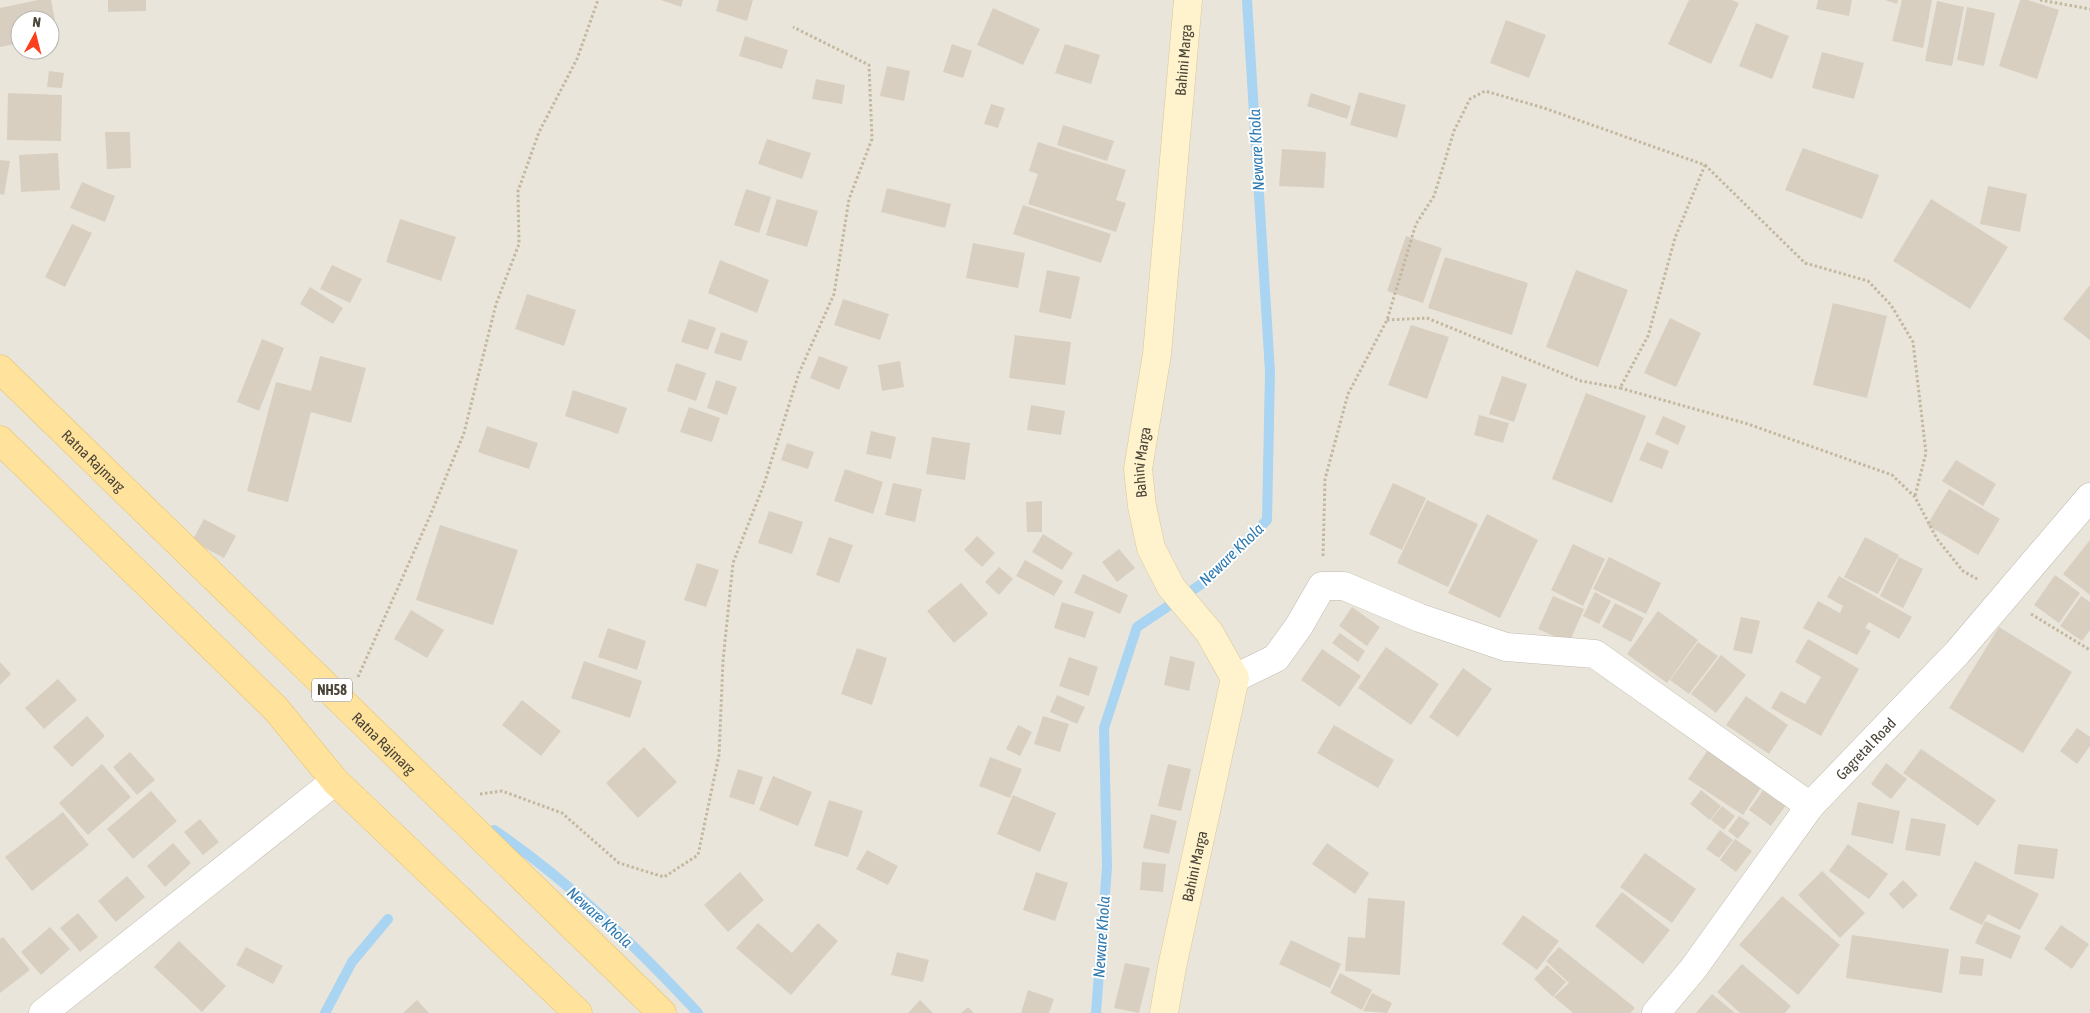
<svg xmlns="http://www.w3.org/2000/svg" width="2090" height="1013" font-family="'Asap Condensed',sans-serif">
	<rect width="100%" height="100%" fill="#f6f3ec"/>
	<path fill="#eae5da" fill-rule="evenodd" d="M0,0H2090V1013H0ZM20,20H50V50H20Z"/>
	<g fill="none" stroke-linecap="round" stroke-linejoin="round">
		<g stroke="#a9d4f2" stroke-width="10">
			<path d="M494,830C569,881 636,946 698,1013"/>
			<path d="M325,1013L352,962L388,919"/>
			<path d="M1096,1013L1107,867L1104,728L1137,627L1209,579L1267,520L1270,372L1247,0"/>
		</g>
	</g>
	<g fill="#d8cfc1">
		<path d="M38,0H51L58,36L50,37V20H20V43L0,47V8Z"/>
		<path d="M108,0H146V11L108,12Z"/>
		<path d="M661,0H683L681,7Z"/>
		<path d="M719,0H753L747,21L716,11Z"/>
		<path d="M1689,0H1732L1739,3L1711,64L1668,44Z"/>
		<path d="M1818,0H1852L1849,16L1816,9Z"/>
		<path d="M1885,0H1898L1897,4Z"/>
		<path d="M1902,0H1932L1923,48L1892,41Z"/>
		<path d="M2020,0H2028L2059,10L2037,79L1999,66Z"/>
		<path d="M1937,1L1964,7L1952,66L1925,61Z"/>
		<path d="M1967,7L1995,13L1984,66L1957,60Z"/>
		<path d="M993,8L1040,29L1023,65L977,45Z"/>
		<path d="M1506,20L1546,35L1529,78L1490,63Z"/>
		<path d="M1756,23L1789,36L1772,79L1739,66Z"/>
		<path d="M745,36L788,50L782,69L739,56Z"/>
		<path d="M952,44L972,51L963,78L943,72Z"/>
		<path d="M1065,44L1100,55L1091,84L1055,73Z"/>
		<path d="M1822,52L1864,63L1854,99L1812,88Z"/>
		<path d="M887,66L910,71L904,101L880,96Z"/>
		<path d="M49,71L64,73L62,88L47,87Z"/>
		<path d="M816,79L845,85L842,104L812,99Z"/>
		<path d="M1359,92L1406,105L1397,138L1350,125Z"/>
		<path d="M8,93L62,95L61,141L7,140Z"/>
		<path d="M1311,93L1351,106L1347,119L1307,106Z"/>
		<path d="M991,104L1005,108L998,128L984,124Z"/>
		<path d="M1063,125L1114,141L1107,161L1057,145Z"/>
		<path d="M105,132H130L131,168L107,169Z"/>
		<path d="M767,139L811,153L802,179L758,164Z"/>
		<path d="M1038,142L1126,170L1116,200L1126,203L1116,232L1028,204L1038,174L1029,171Z"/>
		<path d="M1803,148L1879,175L1862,219L1785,190Z"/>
		<path d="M1282,149L1326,152L1324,188L1279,186Z"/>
		<path d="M58,153L60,190L21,192L19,155Z"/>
		<path d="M0,160L10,161L4,195L0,194Z"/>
		<path d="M82,182L115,196L105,222L70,208Z"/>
		<path d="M1988,186L2027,194L2020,232L1980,224Z"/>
		<path d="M887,188L951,204L945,228L881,212Z"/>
		<path d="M746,189L771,197L759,233L734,225Z"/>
		<path d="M777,199L818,211L807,247L766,235Z"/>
		<path d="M1931,199L2008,247L1970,309L1893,261Z"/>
		<path d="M1023,205L1111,234L1101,263L1013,234Z"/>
		<path d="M400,219L456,237L441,281L386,262Z"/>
		<path d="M72,224L92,233L65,287L45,277Z"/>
		<path d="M1406,236L1442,248L1423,303L1387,291Z"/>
		<path d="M973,243L1025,253L1018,288L966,278Z"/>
		<path d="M1445,257L1528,283L1512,335L1428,308Z"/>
		<path d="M720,260L769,280L757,313L708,293Z"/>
		<path d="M332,265L362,279L350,303L320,289Z"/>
		<path d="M1047,270L1080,277L1071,319L1039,312Z"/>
		<path d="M1576,270L1628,290L1598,367L1546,347Z"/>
		<path d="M2090,285V340L2063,319Z"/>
		<path d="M310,287L343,308L333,324L300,304Z"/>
		<path d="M527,294L576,310L564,346L515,329Z"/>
		<path d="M843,299L889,314L880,340L834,325Z"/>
		<path d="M1833,303L1887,316L1867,398L1813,385Z"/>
		<path d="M1670,318L1701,333L1676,387L1644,373Z"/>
		<path d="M689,319L716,328L708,350L681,342Z"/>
		<path d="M1411,325L1449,337L1427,399L1388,385Z"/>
		<path d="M721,332L748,341L741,361L714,353Z"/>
		<path d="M1015,335L1071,342L1065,385L1009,378Z"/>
		<path d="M262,339L284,348L259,411L237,402Z"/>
		<path d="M320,356L366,368L351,423L311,412L288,502L247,491L276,382L311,391Z"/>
		<path d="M819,356L848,367L839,390L810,378Z"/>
		<path d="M900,361L904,387L882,391L878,365Z"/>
		<path d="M676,363L706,373L696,401L667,391Z"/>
		<path d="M1502,376L1527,384L1514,422L1489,414Z"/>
		<path d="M716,380L737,387L727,415L707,408Z"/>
		<path d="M573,390L627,408L618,434L565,416Z"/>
		<path d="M1586,393L1646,416L1612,503L1552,479Z"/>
		<path d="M1031,405L1065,411L1061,435L1027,430Z"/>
		<path d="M689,407L720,418L712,442L680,432Z"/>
		<path d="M1479,415L1509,423L1503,443L1474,435Z"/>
		<path d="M1663,416L1686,426L1678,445L1655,434Z"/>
		<path d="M487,426L538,443L529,469L478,452Z"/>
		<path d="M871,431L896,437L891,459L866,454Z"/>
		<path d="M932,437L970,443L965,480L926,474Z"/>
		<path d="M1647,442L1669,451L1662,469L1639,460Z"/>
		<path d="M787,443L814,452L808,469L781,460Z"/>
		<path d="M1956,460L1996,484L1983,506L1942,481Z"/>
		<path d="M845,469L883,482L873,514L834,501Z"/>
		<path d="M893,483L922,489L915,522L885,515Z"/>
		<path d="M1393,483L1426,498L1402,550L1369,534Z"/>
		<path d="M1949,489L2000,519L1978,555L1927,525Z"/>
		<path d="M1427,500L1478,524L1448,587L1397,563Z"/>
		<path d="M1042,501V532H1027L1026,502Z"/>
		<path d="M769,511L803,522L792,554L758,543Z"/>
		<path d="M1487,514L1538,540L1500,618L1448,593Z"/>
		<path d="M204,519L236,536L224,558L192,541Z"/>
		<path d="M440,525L518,550L493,625L416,600Z"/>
		<path d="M1043,534L1073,553L1062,570L1032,552Z"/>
		<path d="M977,536L995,553L982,567L964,550Z"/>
		<path d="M829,537L853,545L839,583L816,575Z"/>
		<path d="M1865,537L1899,555L1878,594L1844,577Z"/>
		<path d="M2090,540V595L2063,574Z"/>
		<path d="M1573,544L1605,559L1583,606L1551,590Z"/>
		<path d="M1119,549L1135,568L1117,582L1102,562Z"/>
		<path d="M1609,557L1661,583L1646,614L1593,589Z"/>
		<path d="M1899,557L1923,569L1903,608L1880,596Z"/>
		<path d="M1025,560L1063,581L1054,596L1016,576Z"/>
		<path d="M697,563L719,570L706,607L684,600Z"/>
		<path d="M999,567L1013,579L999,595L985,582Z"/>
		<path d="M1083,574L1128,595L1120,614L1074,593Z"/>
		<path d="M2055,575L2080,593L2059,623L2034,605Z"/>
		<path d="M1839,576L1912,617L1899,639L1869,622L1865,628L1871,631L1857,655L1803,628L1818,601L1840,613L1843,606L1827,597Z"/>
		<path d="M961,583L988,614L954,643L927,611Z"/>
		<path d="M1595,592L1611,601L1599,624L1583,616Z"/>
		<path d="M1553,596L1584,609L1569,643L1538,629Z"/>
		<path d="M2081,596L2090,602V630L2082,641L2060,626Z"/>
		<path d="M1062,602L1094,612L1085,638L1054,628Z"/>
		<path d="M1615,603L1644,618L1631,642L1602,627Z"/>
		<path d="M1352,607L1380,627L1367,646L1339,626Z"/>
		<path d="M411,610L444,630L427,658L394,639Z"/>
		<path d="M1658,611L1698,640L1667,683L1627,654Z"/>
		<path d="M1741,617L1760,621L1752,654L1733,650Z"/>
		<path d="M1999,627L2072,672L2023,753L1949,708Z"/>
		<path d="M608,628L646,641L637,670L598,657Z"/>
		<path d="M1340,633L1365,651L1358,662L1332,643Z"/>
		<path d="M1808,639L1859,669L1821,736L1771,708L1781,691L1805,704L1821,677L1795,662Z"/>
		<path d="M1698,642L1718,656L1689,694L1670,680Z"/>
		<path d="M1386,647L1439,684L1411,725L1358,688Z"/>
		<path d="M857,648L887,658L872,705L841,694Z"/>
		<path d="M1322,649L1361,676L1340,707L1301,680Z"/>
		<path d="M1721,655L1746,675L1716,713L1691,694Z"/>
		<path d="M1170,656L1195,662L1189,691L1164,685Z"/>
		<path d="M1069,657L1098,667L1089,696L1059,686Z"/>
		<path d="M584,661L642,681L630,718L571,698Z"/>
		<path d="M0,662L11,674L0,685Z"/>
		<path d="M1463,668L1492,689L1458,737L1429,717Z"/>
		<path d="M58,679L77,700L44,729L25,708Z"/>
		<path d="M1057,695L1085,707L1077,724L1050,712Z"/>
		<path d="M1746,696L1788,725L1769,754L1726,725Z"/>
		<path d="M522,700L561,731L541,756L502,725Z"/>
		<path d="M87,716L105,736L72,767L53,747Z"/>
		<path d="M1043,716L1069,724L1060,752L1034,744Z"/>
		<path d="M1018,725L1032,732L1020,756L1006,749Z"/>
		<path d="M1334,725L1394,760L1378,788L1317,753Z"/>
		<path d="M2077,728L2090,737V746L2077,764L2060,751Z"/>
		<path d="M1714,741L1768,777L1743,815L1688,779Z"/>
		<path d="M644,747L677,782L638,818L606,783Z"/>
		<path d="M1921,749L1996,800L1978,826L1903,773Z"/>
		<path d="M130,752L155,780L137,795L113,767Z"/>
		<path d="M990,757L1022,769L1010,798L979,786Z"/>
		<path d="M1886,763L1907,779L1891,799L1871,784Z"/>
		<path d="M102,764L131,797L88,835L59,803Z"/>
		<path d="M1168,764L1191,769L1181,811L1158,806Z"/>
		<path d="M738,769L763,777L754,805L729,797Z"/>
		<path d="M773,776L812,792L798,826L759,810Z"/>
		<path d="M1771,779L1793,795L1771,826L1749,810Z"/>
		<path d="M1701,790L1721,806L1710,820L1690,804Z"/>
		<path d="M151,791L177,821L133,859L107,829Z"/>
		<path d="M1013,795L1056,813L1040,852L997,834Z"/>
		<path d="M829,800L863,811L848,857L814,846Z"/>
		<path d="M1858,802L1900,811L1893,844L1851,835Z"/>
		<path d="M1722,806L1735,816L1724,830L1711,820Z"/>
		<path d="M63,812L89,845L32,891L5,857Z"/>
		<path d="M1151,814L1177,821L1169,854L1143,848Z"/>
		<path d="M1739,816L1750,823L1738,839L1728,831Z"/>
		<path d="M1911,818L1946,824L1940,856L1905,850Z"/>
		<path d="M200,819L219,842L203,855L184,832Z"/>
		<path d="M1720,830L1733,840L1719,858L1706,849Z"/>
		<path d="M1735,839L1752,851L1736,872L1720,860Z"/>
		<path d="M173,843L191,863L165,887L147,866Z"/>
		<path d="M1327,843L1369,873L1355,894L1312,864Z"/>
		<path d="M1848,844L1888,874L1869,899L1829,871Z"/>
		<path d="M2018,844L2058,849L2054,879L2014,874Z"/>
		<path d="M867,850L898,866L888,885L856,869Z"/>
		<path d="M1645,853L1696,889L1672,923L1620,887Z"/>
		<path d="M1975,861L2039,894L2020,930L1988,914L1982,925L1949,909Z"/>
		<path d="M1142,862L1166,864L1163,892L1140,890Z"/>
		<path d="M1822,871L1865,913L1840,938L1798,895Z"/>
		<path d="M740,872L764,900L728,932L704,905Z"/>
		<path d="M1036,872L1068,883L1055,921L1023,910Z"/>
		<path d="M127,876L145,897L116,922L98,901Z"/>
		<path d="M1903,880L1918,895L1903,909L1889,894Z"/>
		<path d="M1622,892L1670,930L1643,964L1595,926Z"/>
		<path d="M1782,896L1840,945L1798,995L1739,945Z"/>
		<path d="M1368,898L1405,901L1400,975L1345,971L1348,937L1365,938Z"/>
		<path d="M78,913L98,937L80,952L60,928Z"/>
		<path d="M1523,915L1559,941L1537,970L1502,944Z"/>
		<path d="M1985,921L2021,936L2011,959L1975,943Z"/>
		<path d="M758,923L792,953L818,923L838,941L791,995L736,948Z"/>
		<path d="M2061,925L2089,944L2072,969L2044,949Z"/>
		<path d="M50,927L70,949L41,975L21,952Z"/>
		<path d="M1852,935L1949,949L1942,993L1846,978Z"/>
		<path d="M3,937L30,970L0,993V939Z"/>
		<path d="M1291,940L1341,964L1330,988L1279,964Z"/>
		<path d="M179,941L226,986L202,1012L154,967Z"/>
		<path d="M246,947L283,966L273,984L236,965Z"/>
		<path d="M1559,947L1618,994L1635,1008L1630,1013H1573L1554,997L1569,983L1546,961Z"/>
		<path d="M897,952L929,960L923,982L891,975Z"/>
		<path d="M1961,956L1984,959L1982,976L1959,974Z"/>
		<path d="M1125,963L1150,968L1139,1013L1114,1008Z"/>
		<path d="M1742,964L1791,1006L1785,1013H1740L1717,992Z"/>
		<path d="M1547,965L1566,982L1553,997L1534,979Z"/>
		<path d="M1340,973L1372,990L1362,1010L1330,993Z"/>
		<path d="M1028,990L1054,999L1049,1013H1021Z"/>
		<path d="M1372,993L1392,1003L1387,1013L1363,1011Z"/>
		<path d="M1712,994L1735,1013H1696Z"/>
		<path d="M417,1000L429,1013H403Z"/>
		<path d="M920,1000L933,1013H908Z"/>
		<path d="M968,1007L974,1013H961Z"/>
	</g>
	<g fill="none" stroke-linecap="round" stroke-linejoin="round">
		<g stroke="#c2bbae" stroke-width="29">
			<g id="street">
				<path d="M1235,678L1276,658L1299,626L1322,586H1344L1420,618L1506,647L1595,654L1810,806"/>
				<path d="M43,1013L335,781"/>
				<path id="s1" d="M1656,1013L1693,969L1810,806L1957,653L2090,497"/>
			</g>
		</g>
		<g stroke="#d6c79b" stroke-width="29">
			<g id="secondary">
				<path id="s2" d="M1164,1013L1172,967L1235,678L1209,632L1171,587L1151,548L1142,506L1138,469L1157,354L1188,0"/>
			</g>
		</g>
		<g stroke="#e6c16a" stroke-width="29">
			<g id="primary">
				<path id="s3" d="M0,369L662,1013"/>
				<path d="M0,440L276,709L335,781L578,1013"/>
			</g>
		</g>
		<g stroke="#c4b79f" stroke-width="3" stroke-dasharray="2.5 2.5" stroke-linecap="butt">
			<path d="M2040,0L2090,9"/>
			<path d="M1705,165L1805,263L1868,281L1891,305L1913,342L1926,453L1915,496"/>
			<path d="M1387,320L1427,318L1581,381L1620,388"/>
			<path d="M1323,556L1325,479L1348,394L1387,320L1416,224L1434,196L1454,131L1470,99L1485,91L1544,108L1705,165L1675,238L1648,336L1620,388L1748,424L1892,475L1915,497L1937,539L1963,571L1979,580"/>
			<path d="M2031,614L2090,650"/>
			<path d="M358,677L430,516L464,433L496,304L519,244L518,191L539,132L577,59L598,0"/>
			<path d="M480,794L502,791L562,813L619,863L664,877L698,855L719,755L723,661L733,563L764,484L799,373L834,294L849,199L872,139L869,65L793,27"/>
		</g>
		<use href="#street" stroke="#fff" stroke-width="28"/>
		<use href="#secondary" stroke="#fff3cd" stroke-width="28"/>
		<use href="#primary" stroke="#ffe39c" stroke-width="28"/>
	</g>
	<g text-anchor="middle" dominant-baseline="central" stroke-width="4" stroke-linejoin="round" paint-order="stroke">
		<rect fill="#fff" stroke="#817c74" stroke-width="1" x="312" y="678.5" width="40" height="23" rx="4"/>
		<g font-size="14" font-weight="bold" fill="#4b4439">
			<text x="332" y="690">NH58</text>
		</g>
		<g font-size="15" fill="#4b4439" stroke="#fff">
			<text stroke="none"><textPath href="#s2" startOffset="990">Bahini Marga</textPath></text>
			<text stroke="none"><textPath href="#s3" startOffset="131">Ratna Rajmarg</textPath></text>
			<text stroke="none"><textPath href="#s2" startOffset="585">Bahini Marga</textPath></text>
			<text stroke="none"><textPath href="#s3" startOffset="536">Ratna Rajmarg</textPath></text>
			<text stroke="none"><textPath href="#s1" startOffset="338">Gagretal Road</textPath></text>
			<text stroke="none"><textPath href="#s2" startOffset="150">Bahini Marga</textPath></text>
		</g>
		<g font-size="16" font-style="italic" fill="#2e7ab2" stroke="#fff">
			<text transform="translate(1256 150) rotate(-93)">Neware Khola</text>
			<text transform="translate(1231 554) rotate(-44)">Neware Khola</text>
			<text transform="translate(600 917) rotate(42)">Neware Khola</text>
			<text transform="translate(1101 937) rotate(-86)">Neware Khola</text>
		</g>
	</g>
	<g transform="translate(35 35) rotate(7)"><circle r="24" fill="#ffffff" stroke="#b7b4b0"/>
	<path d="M0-4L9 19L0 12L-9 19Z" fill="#fc3f1d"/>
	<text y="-8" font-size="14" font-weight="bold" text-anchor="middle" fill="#4b4439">N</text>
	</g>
</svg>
